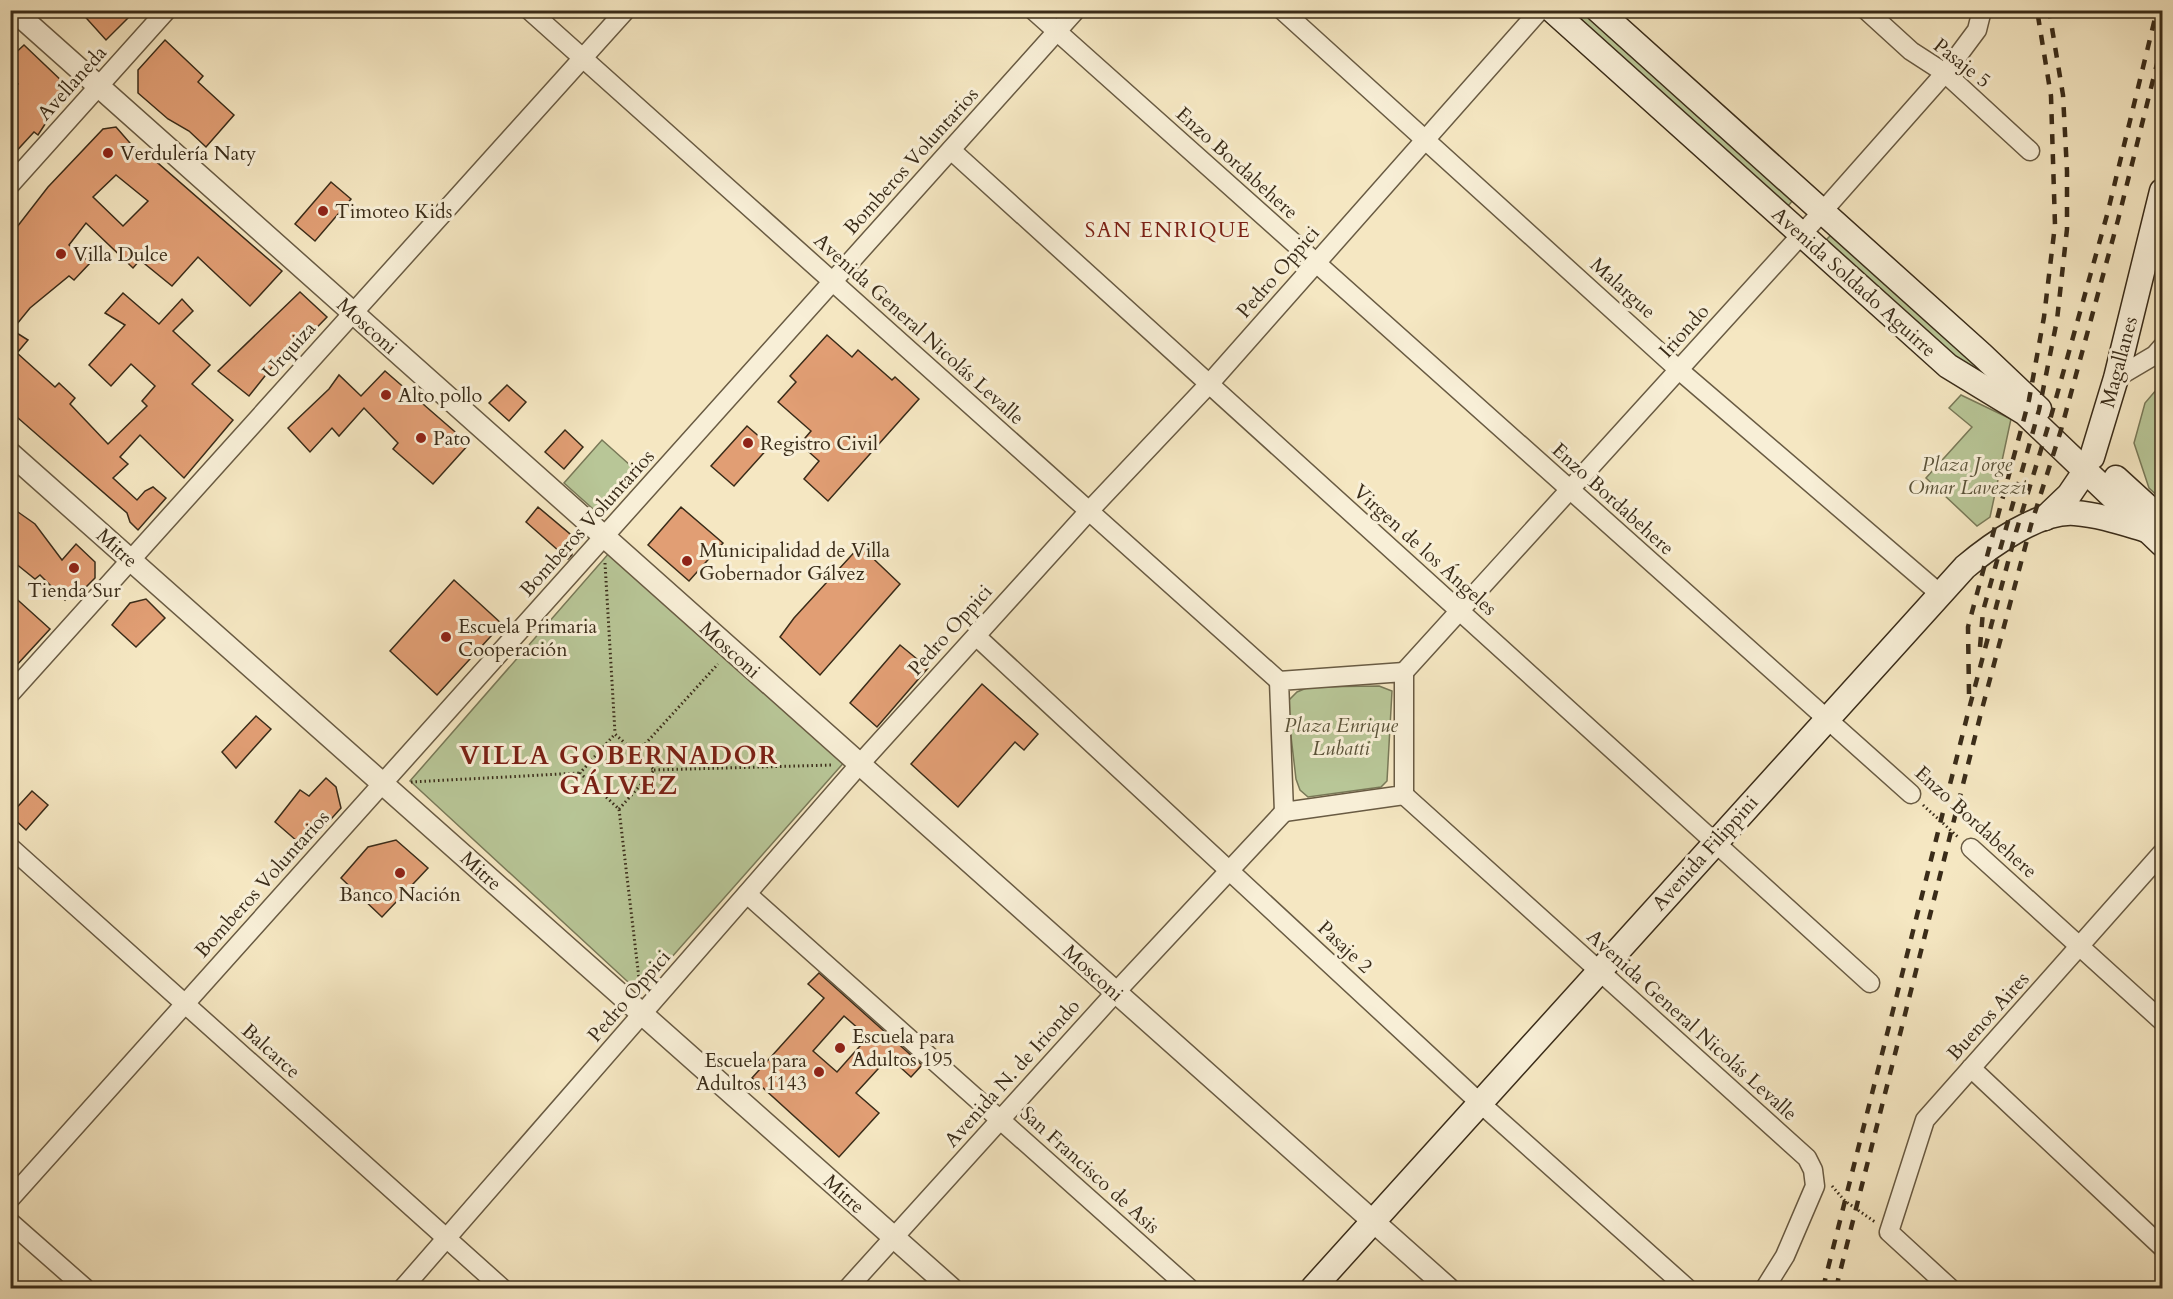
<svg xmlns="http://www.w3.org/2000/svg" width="2173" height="1299" font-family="Cardo,serif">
	<rect width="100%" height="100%" fill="#f5e7c2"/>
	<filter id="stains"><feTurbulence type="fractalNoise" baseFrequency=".00333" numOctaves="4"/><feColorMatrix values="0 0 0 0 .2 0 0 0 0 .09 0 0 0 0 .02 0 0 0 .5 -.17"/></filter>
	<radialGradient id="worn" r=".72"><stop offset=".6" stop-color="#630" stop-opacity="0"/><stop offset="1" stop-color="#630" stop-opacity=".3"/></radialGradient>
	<g fill="#b8c697" stroke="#797958" stroke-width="1.5">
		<path d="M1572,11H1586L1792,194L1793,200L1789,205L1783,204L1573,17Z"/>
		<path d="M1832,234L2019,399L1967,370L1828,245L1827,239Z"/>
		<path d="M2162,383V500L2149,488L2134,443L2145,403Z"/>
		<path d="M1961,395L2011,419L1990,517L1977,526L1926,478L1972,427L1949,408Z"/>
		<path d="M602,440L640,474L602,517L564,483Z"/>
		<path d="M610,552L847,759L640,993L410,781Z"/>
		<path d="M1379,686L1392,691L1387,781L1381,787L1308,797L1300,790L1296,779L1287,702L1297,692L1309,687Z"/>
	</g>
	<g fill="#e19e74" stroke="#3a2c19" stroke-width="1.5" fill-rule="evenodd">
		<path d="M79,10H136L106,40Z"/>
		<path d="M165,40L203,76L198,82L234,115L206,147L189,131L168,119L138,93V70Z"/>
		<path d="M24,45L66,85L46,107L49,118L38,135L34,132L10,158V91L18,84L10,76V58Z"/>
		<path d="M116,127L136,150L152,158L282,271L250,306L198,257L172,286L140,260L133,268L86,223L69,245L90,263L74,280L69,276L30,308L12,330L28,340L17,353L55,387L59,383L75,398L70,404L108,444L147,406L142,401L155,386L131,364L111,386L89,365L125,325L105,313L123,293L159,324L182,299L193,311L173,331L210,365L192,384L233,420L184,478L140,435L120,457L128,464L113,478L137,500L145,491L153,487L166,498L138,530L130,522L127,513L10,411V236L48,187L103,129ZM116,175L148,201L123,226L93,197Z"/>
		<path d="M331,182L351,199L315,241L295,224Z"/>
		<path d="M300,292L327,317L294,351L288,347L249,396L218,371Z"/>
		<path d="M827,335L852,357L858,350L892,380L895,377L919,399L828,501L804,479L819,461L800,444L811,431L778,402L796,382L790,376Z"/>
		<path d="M385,371L469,444L433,484L393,449L398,443L364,408L339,436L332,428L310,452L288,428L329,389L339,375L361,396Z"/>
		<path d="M507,385L526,402L509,421L489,403Z"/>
		<path d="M747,426L770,446L734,486L711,466Z"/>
		<path d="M565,430L583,447L564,469L545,452Z"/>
		<path d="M538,507L570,534L572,555L568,559L526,522Z"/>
		<path d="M681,507L723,543L689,581L648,545Z"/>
		<path d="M18,512L35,524L62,560L76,544L95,562V578L75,598L69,594L65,600L40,575L35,579L10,559V521Z"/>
		<path d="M860,546L900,584L820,675L780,637L794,618Z"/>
		<path d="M454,580L502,624L437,695L390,651Z"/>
		<path d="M10,593L50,629L14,668L10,656Z"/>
		<path d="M146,599L165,618L136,647L112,625L130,603Z"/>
		<path d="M900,645L928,668L877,727L850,703Z"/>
		<path d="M982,684L1038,734L1024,750L1015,742L958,807L911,764Z"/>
		<path d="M256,716L271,729L236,768L222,752Z"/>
		<path d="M326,778L336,787L341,808L305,848L275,822L300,790L309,796Z"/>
		<path d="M32,791L48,805L26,830L10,815Z"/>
		<path d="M396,840L428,868L382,917L341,878L368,847Z"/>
		<path d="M819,973L922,1065L911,1077L889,1057L856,1093L879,1113L839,1157L752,1078L824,998L808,984ZM844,1016L868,1037L837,1072L813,1051Z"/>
	</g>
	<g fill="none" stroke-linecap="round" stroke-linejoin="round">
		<g stroke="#695b43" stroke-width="21">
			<g id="minor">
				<path d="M529,10L1279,681"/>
				<path d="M1033,10L1911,794"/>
				<path d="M1282,10L1679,370L1939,593"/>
				<path d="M1866,10L1911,51L1945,73L2030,151"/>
				<path d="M951,150L1870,983"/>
				<path d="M10,185L167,10"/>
				<path d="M2116,378L2155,355L2162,347"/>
				<path d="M976,636L1480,1103L1687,1288"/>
				<path d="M1404,672L1822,212L1945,73L1977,30L1982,10"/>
				<path d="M1404,672V795L1284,812L1279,681Z"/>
				<path d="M10,694L626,10"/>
				<path d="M1404,795L1807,1158L1813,1170L1815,1186L1785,1256L1765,1288"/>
				<path d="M10,847L502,1288"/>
				<path d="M1971,848L2162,1021"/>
				<path d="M747,894L1189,1288"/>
				<path d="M1971,1068L2162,1247"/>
				<path d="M10,1199L1076,10"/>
				<path d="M10,1222L85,1288"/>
				<path d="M403,1288L859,765L1089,511L1210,383L1540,10"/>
				<path d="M848,1288L1115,993L1284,812"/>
				<path d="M1950,1288L1889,1232L1925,1120L2162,853"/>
			</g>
		</g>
		<g stroke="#695b43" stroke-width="24">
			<g id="tertiary">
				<path d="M13,10L1448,1288"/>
				<path d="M10,453L951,1288"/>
			</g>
		</g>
		<g stroke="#3a2c19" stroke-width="27">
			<g id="secondary">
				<path d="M1552,10L1948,366L2025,413L2162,544"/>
				<path d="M1598,10L1982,355L2039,409"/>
				<path d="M2092,457L2116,378L2162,191"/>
				<path d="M2116,478L2162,520"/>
				<path d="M2045,518L2069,495L2086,470"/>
				<path d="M1313,1288L1965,567C1991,545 2040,510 2075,513C2100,515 2123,523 2147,530"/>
			</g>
		</g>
		<g stroke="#3a2c19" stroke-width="3" stroke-dasharray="1.5 3" stroke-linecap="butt">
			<path d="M605,563L615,733"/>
			<path d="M636,754L718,664"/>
			<path d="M654,770L833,765"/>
			<path d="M411,782L580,773"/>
			<path d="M1923,805L1958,837"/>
			<path d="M619,809L654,770L615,734L580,773L619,809L640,987"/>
			<path d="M1832,1186L1845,1201L1875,1222"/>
		</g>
		<use href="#minor" stroke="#f8efd7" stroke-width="18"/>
		<use href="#tertiary" stroke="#f8efd7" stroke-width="21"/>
		<use href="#secondary" stroke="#f8efd7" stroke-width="24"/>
		<g stroke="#3a2c19" stroke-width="4.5" stroke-dasharray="10 10" stroke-linecap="butt">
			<path d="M1980,647L1983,611L2039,410L2057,320L2067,229V171L2063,95L2049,10"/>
			<path d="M1969,694L1968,627L2029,400L2044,317L2055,225L2051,96L2037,10"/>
			<path d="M1823,1288L1969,709L2016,532L2050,420L2107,215L2157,10"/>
			<path d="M1836,1288L1982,709L2031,525L2061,430L2118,220L2162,44"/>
		</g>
	</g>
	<g fill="#8f2418" stroke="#f8efd7" stroke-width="2">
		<circle cx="108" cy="153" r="6"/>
		<circle cx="323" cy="211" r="6"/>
		<circle cx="61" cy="254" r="6"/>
		<circle cx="386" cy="395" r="6"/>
		<circle cx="421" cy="438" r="6"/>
		<circle cx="748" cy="443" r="6"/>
		<circle cx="687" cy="561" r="6"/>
		<circle cx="74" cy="568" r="6"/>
		<circle cx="446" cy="637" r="6"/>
		<circle cx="400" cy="873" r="6"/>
		<circle cx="840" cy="1048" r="6"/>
		<circle cx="819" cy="1072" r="6"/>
	</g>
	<g text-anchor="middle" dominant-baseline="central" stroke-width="6" stroke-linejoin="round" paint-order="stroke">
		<g font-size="20" fill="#3a2c19" stroke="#f8efd7">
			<text transform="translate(1962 63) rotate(38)">Pasaje 5</text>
			<text transform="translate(72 83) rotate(-48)">Avellaneda</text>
			<text transform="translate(911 161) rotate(-48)">Bomberos Voluntarios</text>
			<text transform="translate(1237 163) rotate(42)">Enzo Bordabehere</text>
			<text transform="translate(1278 272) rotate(-49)">Pedro Oppici</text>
			<text transform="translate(1854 282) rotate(42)">Avenida Soldado Aguirre</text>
			<text transform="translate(1623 288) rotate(42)">Malargue</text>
			<text transform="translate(367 326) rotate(42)">Mosconi</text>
			<text transform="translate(919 329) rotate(42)">Avenida General Nicolás Levalle</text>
			<text transform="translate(1684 331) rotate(-48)">Iriondo</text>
			<text transform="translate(289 350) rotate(-48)">Urquiza</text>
			<text transform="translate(2119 362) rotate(-75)">Magallanes</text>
			<text transform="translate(1613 499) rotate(42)">Enzo Bordabehere</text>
			<text transform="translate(587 523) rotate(-48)">Bomberos Voluntarios</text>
			<text transform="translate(117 548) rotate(42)">Mitre</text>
			<text transform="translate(1425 550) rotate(42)">Virgen de los Ángeles</text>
			<text transform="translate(950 630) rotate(-48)">Pedro Oppici</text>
			<text transform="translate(730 650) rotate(42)">Mosconi</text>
			<text transform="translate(1976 822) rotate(42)">Enzo Bordabehere</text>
			<text transform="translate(1705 853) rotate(-48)">Avenida Filippini</text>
			<text transform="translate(481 871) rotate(42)">Mitre</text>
			<text transform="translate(262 884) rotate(-48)">Bomberos Voluntarios</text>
			<text transform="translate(1345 947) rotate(43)">Pasaje 2</text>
			<text transform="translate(1093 973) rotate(42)">Mosconi</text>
			<text transform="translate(629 996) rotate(-49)">Pedro Oppici</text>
			<text transform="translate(1988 1016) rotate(-48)">Buenos Aires</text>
			<text transform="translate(1692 1025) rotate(42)">Avenida General Nicolás Levalle</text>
			<text transform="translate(271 1051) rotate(42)">Balcarce</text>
			<text transform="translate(1012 1073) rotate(-48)">Avenida N. de Iriondo</text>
			<text transform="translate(1090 1170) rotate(42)">San Francisco de Asis</text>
			<text transform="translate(844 1194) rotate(42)">Mitre</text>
		</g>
		<g font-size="20" fill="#3a2c19" stroke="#f8efd7" text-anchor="start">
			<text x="120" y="153">Verdulería Naty</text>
			<text x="335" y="211">Timoteo Kids</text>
			<text x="73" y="254">Villa Dulce</text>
			<text x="398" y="395">Alto pollo</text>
			<text x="433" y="438">Pato</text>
			<text x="760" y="443">Registro Civil</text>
			<text x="699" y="550">Municipalidad de Villa<tspan x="699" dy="23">Gobernador Gálvez</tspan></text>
			<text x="74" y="590" text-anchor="middle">Tienda Sur</text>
			<text x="458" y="626">Escuela Primaria<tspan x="458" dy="23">Cooperación</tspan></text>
			<text x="400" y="894" text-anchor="middle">Banco Nación</text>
			<text x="852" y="1036">Escuela para<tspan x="852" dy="23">Adultos 195</tspan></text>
			<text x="807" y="1060" text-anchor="end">Escuela para<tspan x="807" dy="23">Adultos 1143</tspan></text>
		</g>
		<g font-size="20" font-style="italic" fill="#5a5238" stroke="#f8efd7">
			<text x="1967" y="464">Plaza Jorge<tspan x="1967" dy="23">Omar Lavezzi</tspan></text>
			<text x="1341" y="725">Plaza Enrique<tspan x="1341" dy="23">Lubatti</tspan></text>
		</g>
		<g font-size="21" letter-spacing="1.5" fill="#7a1f14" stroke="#f8efd7">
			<text x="1168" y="230">SAN ENRIQUE</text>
		</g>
		<g font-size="26" font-weight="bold" letter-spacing="1.5" fill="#7a1f14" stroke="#f8efd7">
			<text x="619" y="755">VILLA GOBERNADOR<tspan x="619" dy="30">GÁLVEZ</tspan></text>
		</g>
	</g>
	<rect width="2173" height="1299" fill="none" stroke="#f5e7c2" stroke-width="36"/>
	<rect x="12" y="12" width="2149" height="1275" fill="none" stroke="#3a2c19" stroke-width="3"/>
	<rect x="18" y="18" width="2137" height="1263" fill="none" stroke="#3a2c19" stroke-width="1.5"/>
	<rect width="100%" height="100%" filter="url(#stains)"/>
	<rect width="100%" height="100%" fill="url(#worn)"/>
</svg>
